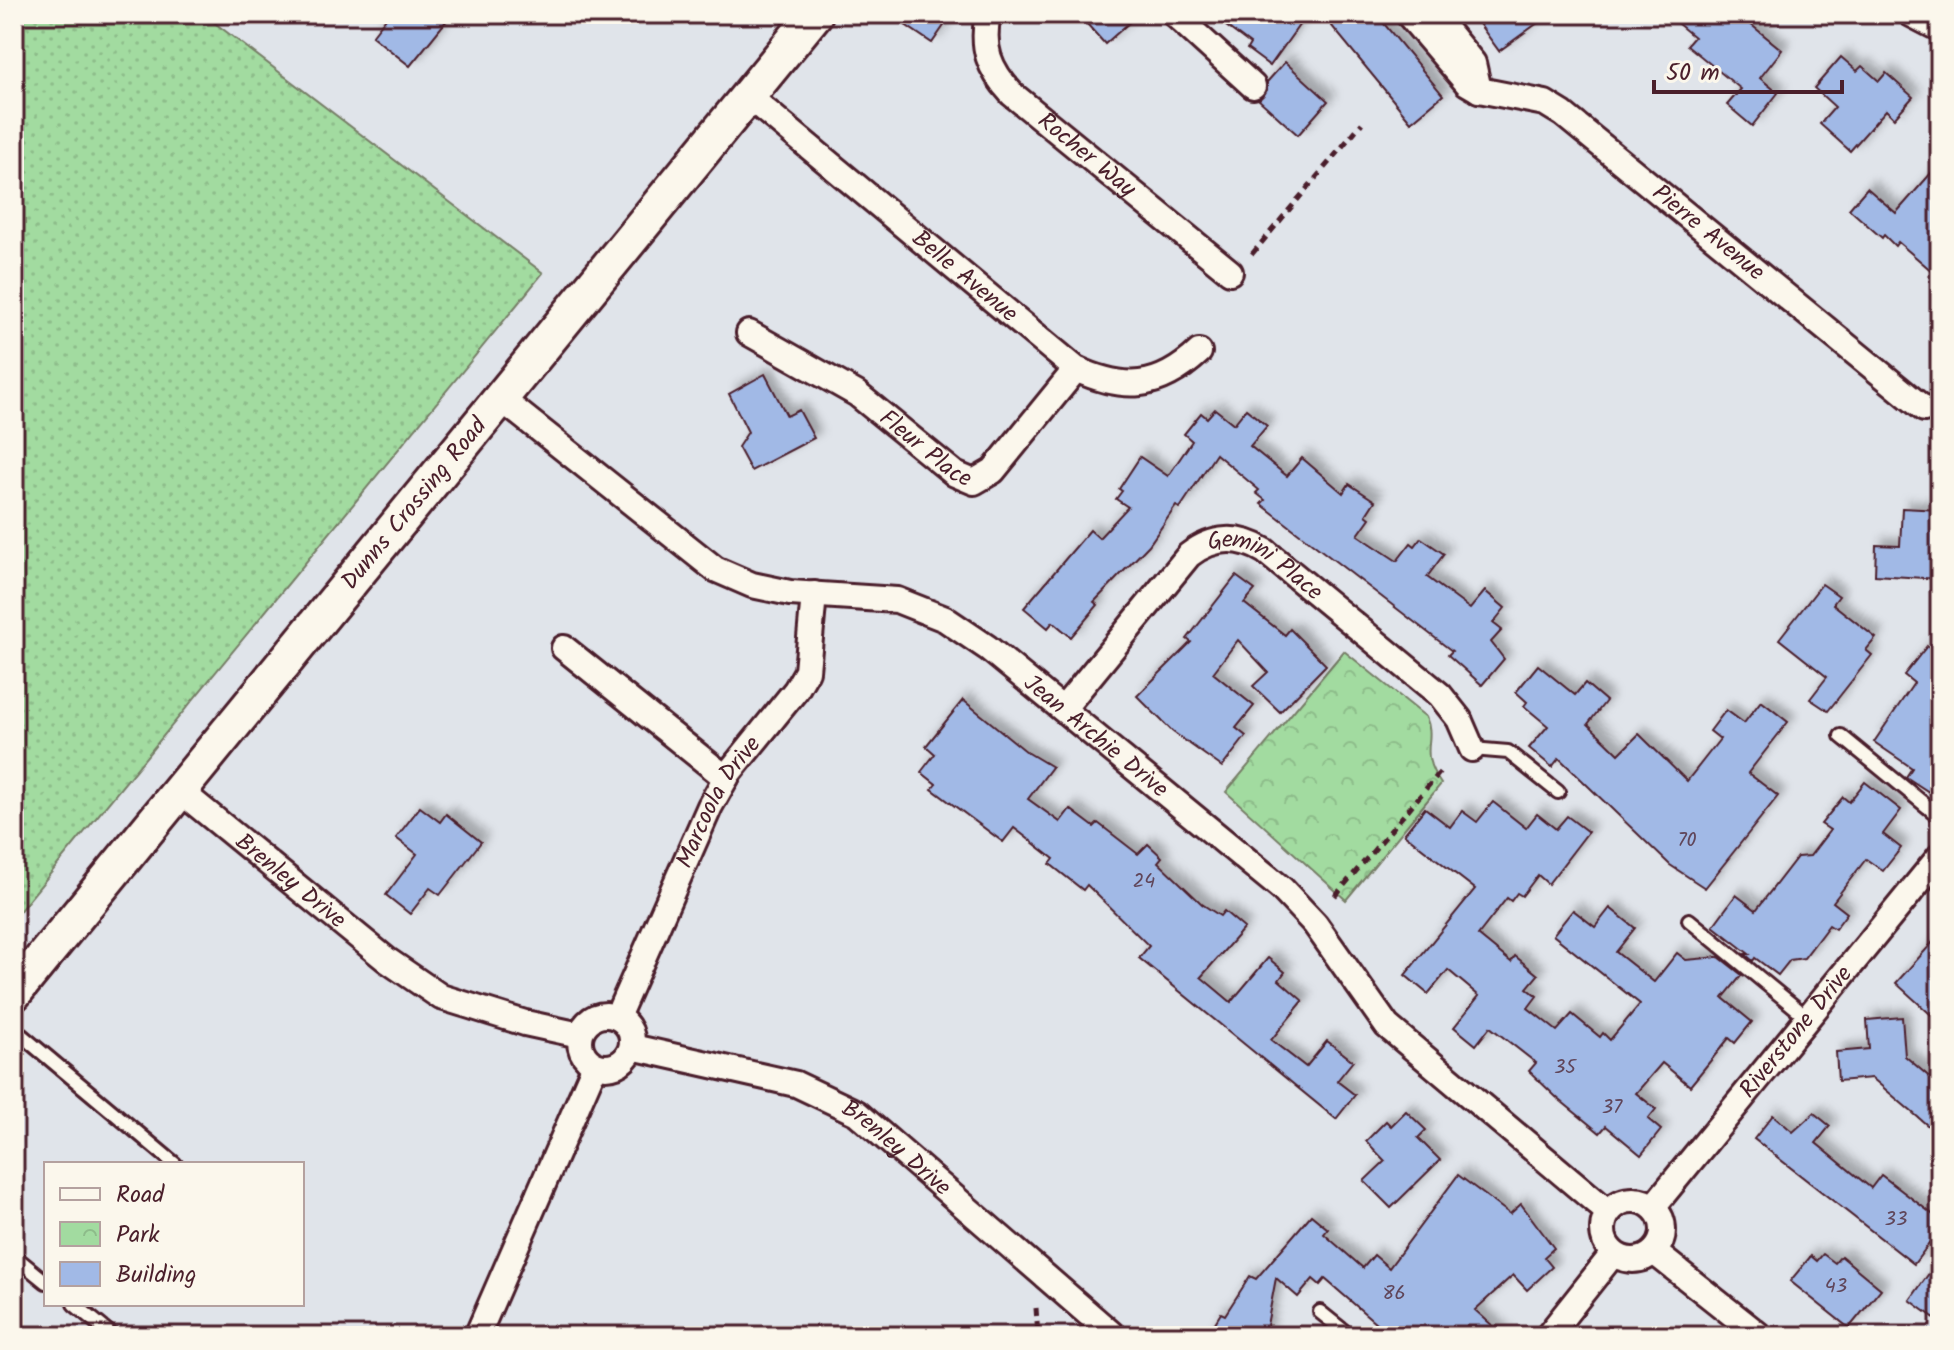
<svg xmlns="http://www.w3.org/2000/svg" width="1954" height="1350" font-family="Kalam,sans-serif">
	<defs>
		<pattern id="grass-dots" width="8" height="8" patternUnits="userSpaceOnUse" patternTransform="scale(2)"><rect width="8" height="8" fill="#a2dba0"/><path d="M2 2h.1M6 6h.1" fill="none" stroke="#8dbc8a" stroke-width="1.8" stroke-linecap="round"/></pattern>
		<pattern id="park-crowns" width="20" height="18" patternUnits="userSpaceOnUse" patternTransform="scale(2)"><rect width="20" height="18" fill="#a2dba0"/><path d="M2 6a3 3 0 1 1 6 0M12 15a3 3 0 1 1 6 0" fill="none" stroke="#8dbc8a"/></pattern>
		<filter id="shadow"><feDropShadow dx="7" dy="-7" stdDeviation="4" flood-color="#0004"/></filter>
	</defs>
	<rect width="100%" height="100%" fill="#e0e4ea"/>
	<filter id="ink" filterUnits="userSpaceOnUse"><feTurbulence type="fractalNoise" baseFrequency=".0125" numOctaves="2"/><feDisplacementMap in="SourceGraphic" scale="16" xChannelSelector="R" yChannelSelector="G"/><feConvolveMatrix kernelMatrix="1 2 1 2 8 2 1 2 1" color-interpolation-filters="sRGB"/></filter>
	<g filter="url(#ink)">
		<path fill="url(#grass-dots)" stroke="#767d66" stroke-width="2" d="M14,14H203L543,273L14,918Z"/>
		<path fill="url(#park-crowns)" stroke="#767d66" stroke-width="2" d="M1344,651L1426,717C1437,743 1417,750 1441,784L1346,900L1226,792Z"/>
		<g fill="#a1b9e6" stroke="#4a1f2b" stroke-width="2" filter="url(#shadow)">
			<path d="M389,14H452L410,66L372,36Z"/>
			<path d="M889,14H952L932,43Z"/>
			<path d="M1078,14H1139L1105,44Z"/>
			<path d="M1210,14H1307L1270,66L1247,49L1250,44Z"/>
			<path d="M1322,14H1376L1443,95L1411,122Z"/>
			<path d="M1472,14H1550L1499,51Z"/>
			<path d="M1666,14H1738L1782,50L1760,78L1778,93L1752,126L1727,105L1741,89L1687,45L1694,37Z"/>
			<path d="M1841,57L1857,71L1862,66L1879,81L1886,73L1913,97L1894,118L1886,110L1850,151L1820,124L1835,107L1814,88Z"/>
			<path d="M1285,62L1328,101L1298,135L1259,100L1267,90V82Z"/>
			<path d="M1940,163V278L1898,242L1895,246L1884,235L1882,238L1849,209L1867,188L1896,213Z"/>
			<path d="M765,374L787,416L799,410L814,438L751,471L738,447L748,432L729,394Z"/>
			<path d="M1215,409L1234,424L1246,409L1267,426L1250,446L1287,476L1302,458L1343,493L1349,484L1375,501L1366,515L1370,518L1358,535L1397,561L1411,543L1415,546L1421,538L1444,554L1427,577L1470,609L1485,591L1505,608L1493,623L1502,630L1491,642L1504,659L1482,685L1448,655L1452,651L1261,504L1265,500L1256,493L1259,490L1216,454L1180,508L1176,506L1149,545L1094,602L1098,605L1071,637L1053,622L1048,628L1024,608L1090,530L1099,538L1128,507L1116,499L1122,491L1119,489L1140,457L1168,476L1192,441L1184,434L1201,413L1207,418Z"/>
			<path d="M1902,508L1940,510V579L1875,575L1876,545L1900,546Z"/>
			<path d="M1236,576L1255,590L1244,603L1285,635L1290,629L1326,665L1280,712L1253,686L1268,672L1238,640L1213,673L1254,706L1236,728L1246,736L1222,767L1173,732L1137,696L1191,642L1187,639Z"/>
			<path d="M1822,584L1839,596L1833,604L1876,638L1866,650L1872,655L1828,711L1810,699L1827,677L1779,639Z"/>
			<path d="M1927,646L1940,657V782L1932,794L1906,777L1912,768L1874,742L1914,683L1904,675Z"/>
			<path d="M1538,665L1575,695L1585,683L1606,701L1588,724L1619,754L1639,734L1687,781L1720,739L1710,731L1726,710L1744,723L1761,701L1788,722L1748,773L1778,796L1705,888L1670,865L1559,758L1552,767L1529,748L1548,726L1524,706L1527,702L1516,692Z"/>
			<path d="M963,700L1027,752L1052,767L1028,799L1060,822L1070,809L1094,827L1098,823L1138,854L1148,844L1162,857L1158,862L1202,904L1220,916L1224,911L1244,928L1201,977L1231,1002L1268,958L1285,972L1279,980L1303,1001L1271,1040L1306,1067L1327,1041L1353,1061L1337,1081L1355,1095L1336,1119L1139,958L1149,946L1087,885L1083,890L1050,864L1054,859L1014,828L1003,842L932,789L936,784L921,772L935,754L926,746Z"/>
			<path d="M1865,782L1901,810L1883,834L1901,848L1883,871L1866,859L1833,902L1847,913L1835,929L1829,925L1804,958L1790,960L1778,975L1755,958L1753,961L1745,954H1749L1713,926L1736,895L1756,910L1797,857L1810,856L1830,830L1821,824L1843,797L1849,802Z"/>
			<path d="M1493,802L1526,828L1537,814L1556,829L1567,816L1588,832L1548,884L1538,875L1522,896L1517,893L1511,901L1507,898L1478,935L1511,962L1515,956L1538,975L1527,988L1537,996L1528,1008L1557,1031L1572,1014L1600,1037L1603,1033L1610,1040L1640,1004L1553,935L1573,910L1595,927L1610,908L1635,928L1616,952L1654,982L1677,953L1686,960L1719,957L1742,975L1723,998L1752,1022L1735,1043L1729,1038L1690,1086L1662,1063L1636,1093L1656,1109L1648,1119L1661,1130L1641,1155L1606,1126L1600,1133L1556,1097L1529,1071L1536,1063L1490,1027L1476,1045L1454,1027L1479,996L1448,970L1428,994L1405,975L1475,889L1404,834L1425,808L1450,827L1462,811L1477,822Z"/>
			<path d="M420,807L440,822L446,814L481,842L440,895L430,888L410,914L386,895L417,854L396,838Z"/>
			<path d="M1940,934V1023L1896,983Z"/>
			<path d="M1902,1017L1905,1056L1940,1086V1136L1872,1078L1838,1081L1836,1052L1869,1049L1867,1020Z"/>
			<path d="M1406,1111L1426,1130L1418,1138L1440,1160L1391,1208L1364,1181L1385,1161L1366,1141L1386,1121L1391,1126Z"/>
			<path d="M1814,1113L1830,1126L1816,1143L1871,1188L1881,1175L1940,1220V1229L1914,1264L1754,1139L1773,1115L1793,1132Z"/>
			<path d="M1458,1175L1510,1214L1521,1204L1554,1248L1544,1257L1552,1267L1527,1290L1513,1275L1475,1310L1504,1336H1391L1325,1279L1320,1285L1313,1279L1298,1297L1276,1278L1265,1336H1207L1221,1313L1225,1315L1250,1276L1256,1279L1311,1215L1328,1229L1324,1234L1363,1268L1374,1255L1389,1268Z"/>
			<path d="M1823,1254L1835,1263L1841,1256L1881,1289L1849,1328L1790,1281L1811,1256L1817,1261Z"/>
			<path d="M1940,1258V1322L1910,1300Z"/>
		</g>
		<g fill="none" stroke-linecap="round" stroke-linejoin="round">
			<g stroke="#4a1f2b" stroke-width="18">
				<g id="lane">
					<path d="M1841,736L1940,817"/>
					<path d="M1472,749L1508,752L1558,792"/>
					<path d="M1689,920L1808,1018"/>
					<path d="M14,1029L175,1164"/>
					<path d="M14,1256L46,1282"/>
					<path d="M74,1304L113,1336"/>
					<path d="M1320,1312L1350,1336"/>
				</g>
			</g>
			<g stroke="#4a1f2b" stroke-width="30">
				<g id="street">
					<path id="s1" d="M988,14C981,48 989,69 1012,94L1230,272"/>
					<path d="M1174,14L1253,86"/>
					<path d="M1408,14L1467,83L1479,90L1473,63L1433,14"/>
					<path d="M1911,14L1940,29"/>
					<path id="s2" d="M1479,90L1545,103L1563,114L1924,409"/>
					<path id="s3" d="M748,96L1076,369C1124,391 1158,390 1199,352"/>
					<path id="s4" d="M749,333L857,394L955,474L974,482L993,471L1076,369"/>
					<path id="s5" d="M500,398L715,569L752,585L790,593L897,600L945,619L988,648L1282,889L1315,924L1387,1026L1608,1212"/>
					<path d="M564,648L726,778"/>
					<path id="s6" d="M1063,709L1189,555C1213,536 1239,535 1265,551L1440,695L1459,719L1472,749"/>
					<path id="s7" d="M179,790L387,960L441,997L525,1023L580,1035"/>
					<circle cx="606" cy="1041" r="26"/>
					<path id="s8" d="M617,1017L710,806L728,774L796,690L807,671L814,594"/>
					<path id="s9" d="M632,1047L796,1084L857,1113L1114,1336"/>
					<circle cx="1633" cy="1230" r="30"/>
					<path id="s10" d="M1653,1207L1940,856"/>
					<path d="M1654,1252L1760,1336"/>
					<path d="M477,1336L595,1065"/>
					<path d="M1548,1336L1613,1254"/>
				</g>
			</g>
			<g stroke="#4a1f2b" stroke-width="40">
				<g id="secondary">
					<path id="s11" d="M14,993L815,14"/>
				</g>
			</g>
			<g stroke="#4a1f2b" stroke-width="5" stroke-dasharray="8 6" stroke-linecap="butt">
				<path d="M1252,254L1362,123"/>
				<path d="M1335,896L1441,771"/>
				<path d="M1036,1308L1038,1336"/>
				<path d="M1054,1336L1067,1335"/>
			</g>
			<use href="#lane" stroke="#fbf7ec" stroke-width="12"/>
			<use href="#street" stroke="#fbf7ec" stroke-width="24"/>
			<use href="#secondary" stroke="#fbf7ec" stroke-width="34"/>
		</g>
	</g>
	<g text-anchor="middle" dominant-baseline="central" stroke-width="6" stroke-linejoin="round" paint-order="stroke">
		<g font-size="20" fill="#60465a">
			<text x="1687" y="841">70</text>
			<text x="1144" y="882">24</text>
			<text x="1565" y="1068">35</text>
			<text x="1612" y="1108">37</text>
			<text x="1896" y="1220">33</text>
			<text x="1836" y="1287">43</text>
			<text x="1394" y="1294">86</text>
		</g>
		<g font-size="24" fill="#4a1f2b" stroke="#fbf7ec">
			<text stroke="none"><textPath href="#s1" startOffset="184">Rocher Way</textPath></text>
			<text stroke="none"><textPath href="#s2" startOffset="276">Pierre Avenue</textPath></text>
			<text stroke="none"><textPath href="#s3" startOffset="282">Belle Avenue</textPath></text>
			<text stroke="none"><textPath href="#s4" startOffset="212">Fleur Place</textPath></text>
			<text stroke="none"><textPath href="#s11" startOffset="632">Dunns Crossing Road</textPath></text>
			<text stroke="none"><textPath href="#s6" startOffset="286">Gemini Place</textPath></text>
			<text stroke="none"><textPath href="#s5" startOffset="704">Jean Archie Drive</textPath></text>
			<text stroke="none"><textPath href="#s8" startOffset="238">Marcoola Drive</textPath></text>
			<text stroke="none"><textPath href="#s7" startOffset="144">Brenley Drive</textPath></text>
			<text stroke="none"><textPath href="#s10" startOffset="226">Riverstone Drive</textPath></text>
			<text stroke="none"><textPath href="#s9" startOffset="288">Brenley Drive</textPath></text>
		</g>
	</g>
	<rect width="1954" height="1350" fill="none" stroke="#fbf7ec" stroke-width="48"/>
	<rect x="24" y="24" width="1906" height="1302" fill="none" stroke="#4a1f2b" stroke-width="3" filter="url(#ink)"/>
	<rect x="44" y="1162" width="260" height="144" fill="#fbf7ec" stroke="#b4a19f" stroke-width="2"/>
	<rect x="60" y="1188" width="40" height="12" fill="#fbf7ec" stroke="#b4a19f" stroke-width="2"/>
	<text x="116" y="1202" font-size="24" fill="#4a1f2b">Road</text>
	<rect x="60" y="1222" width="40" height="24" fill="url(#park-crowns)" stroke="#b4a19f" stroke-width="2"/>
	<text x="116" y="1242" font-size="24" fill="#4a1f2b">Park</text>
	<rect x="60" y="1262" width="40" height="24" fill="#a1b9e6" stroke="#b4a19f" stroke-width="2"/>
	<text x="116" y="1282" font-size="24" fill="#4a1f2b">Building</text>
	<path d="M1654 80v12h188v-12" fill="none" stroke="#4a1f2b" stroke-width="4"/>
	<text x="1666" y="80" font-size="24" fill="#4a1f2b" stroke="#fbf7ec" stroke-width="6" paint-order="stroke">50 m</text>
</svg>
